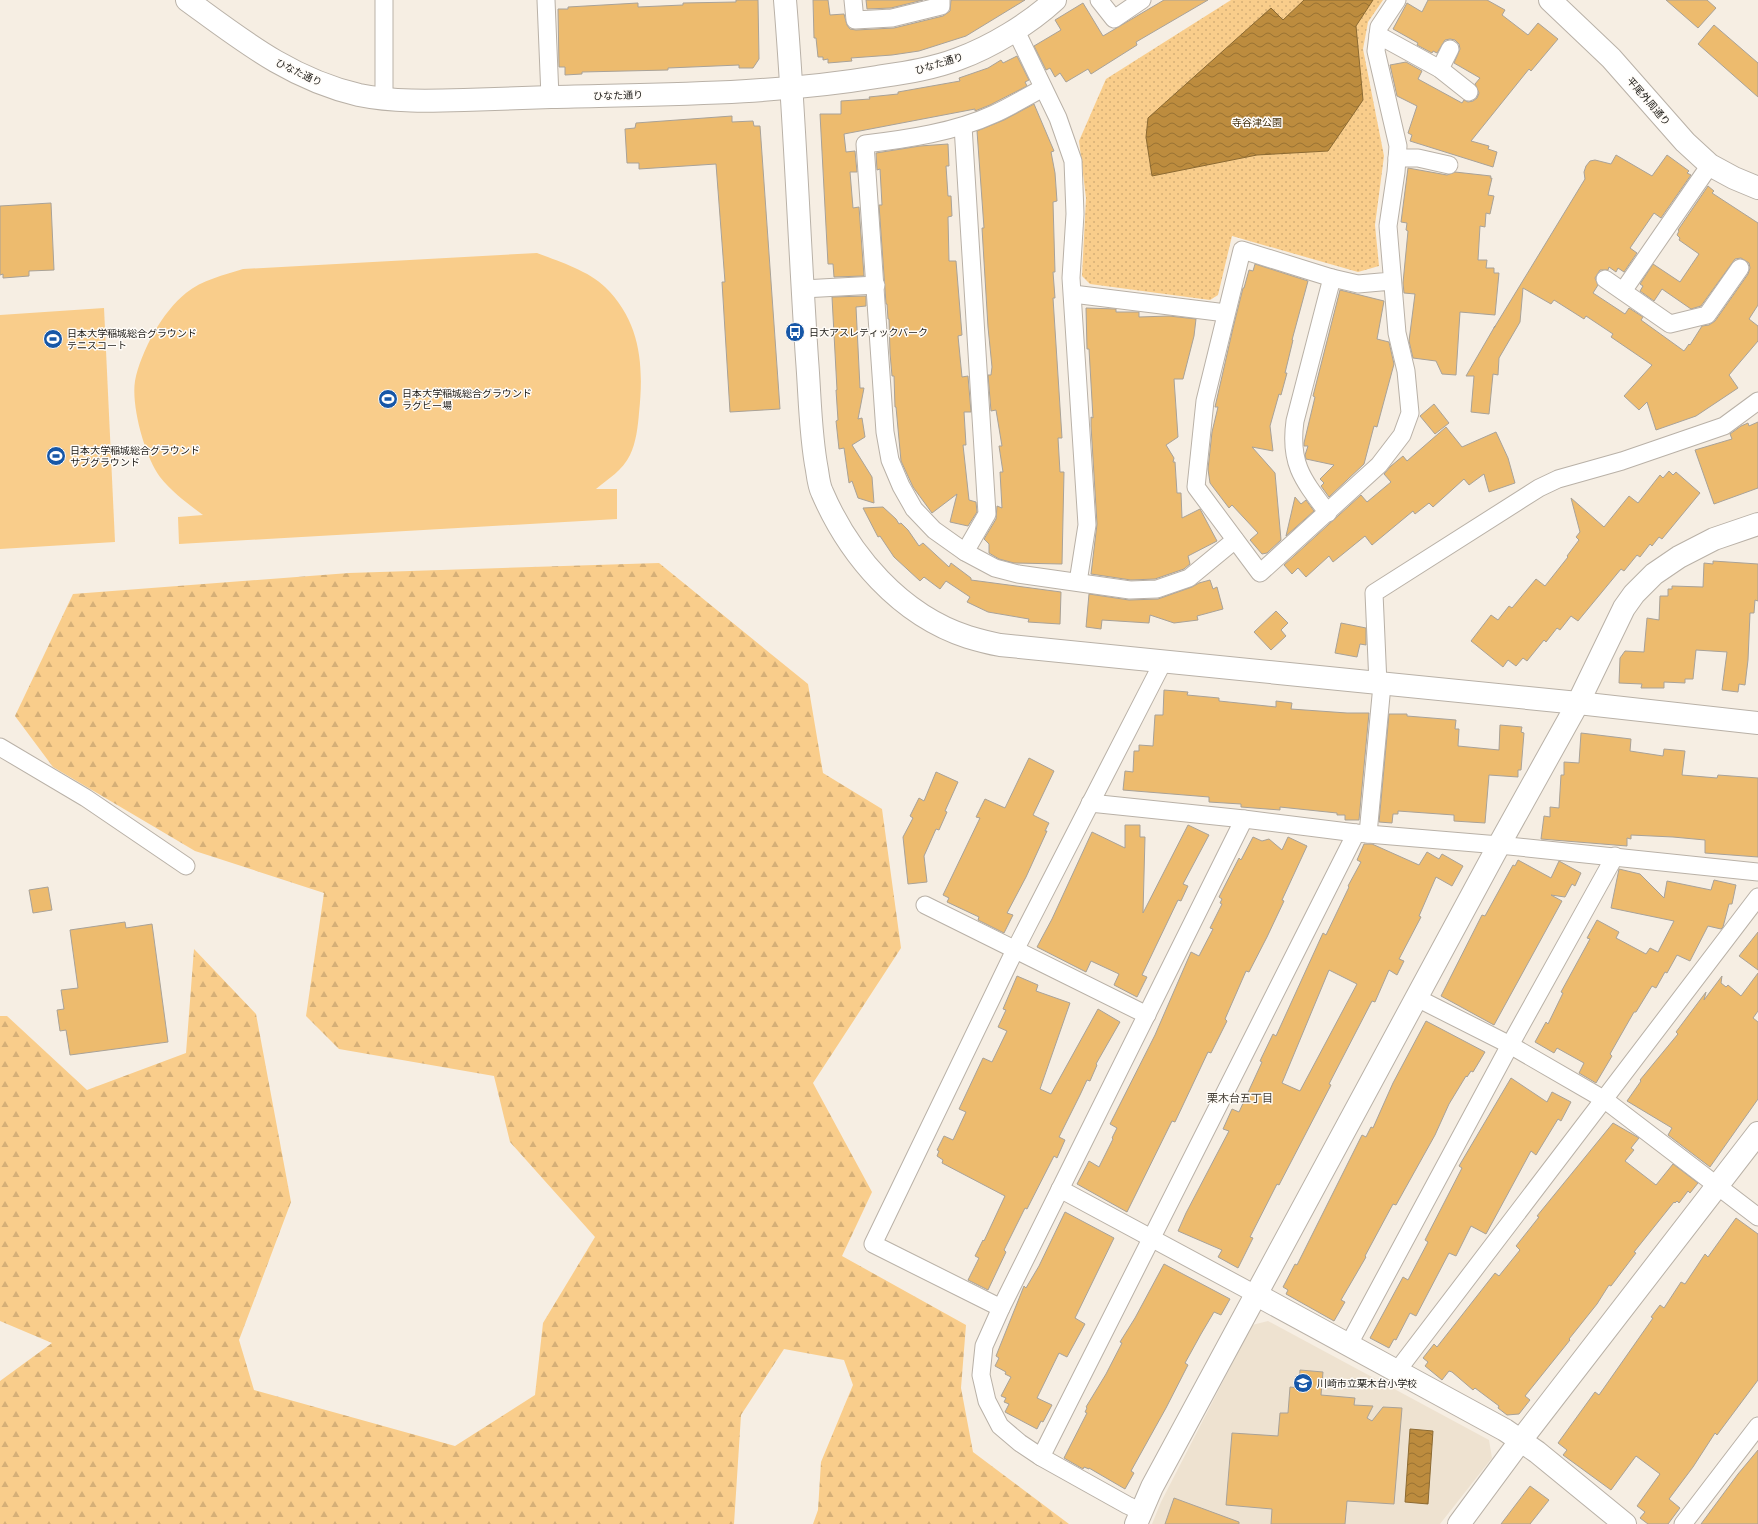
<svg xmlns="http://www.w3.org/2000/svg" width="1758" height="1524" font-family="'Public Sans','Noto Sans JP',sans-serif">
	<defs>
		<pattern id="forest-firs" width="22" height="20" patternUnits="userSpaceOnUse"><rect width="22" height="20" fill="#f9cd8b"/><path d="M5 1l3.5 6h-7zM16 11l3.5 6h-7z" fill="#d5af77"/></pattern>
		<pattern id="park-dots" width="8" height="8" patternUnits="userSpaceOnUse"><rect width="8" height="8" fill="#f9cd8b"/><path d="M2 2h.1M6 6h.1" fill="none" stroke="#d5af77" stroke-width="1.8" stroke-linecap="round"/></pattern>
		<pattern id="water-waves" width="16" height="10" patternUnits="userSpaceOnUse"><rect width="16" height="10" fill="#bd8c3e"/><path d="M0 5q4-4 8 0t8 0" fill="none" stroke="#997233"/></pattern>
	</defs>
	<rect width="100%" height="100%" fill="#f6eee3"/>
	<path fill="#eee2d0" d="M1268,1321L1489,1440L1492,1458L1440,1524H1152L1161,1502L1252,1325Z"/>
	<g fill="#f9cd8b">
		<path d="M537,253C558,261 589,271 605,287C641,322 644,366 639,413C638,426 636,443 630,455C623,470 608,479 596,489H617V519L179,544L178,517L203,515C188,504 172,492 160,477C145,457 131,406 135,381C141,351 163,311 186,293C202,280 224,275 243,269Z"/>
		<path d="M104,308L115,542L0,549V315Z"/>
	</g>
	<path fill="url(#forest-firs)" d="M659,563L808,684L823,773L882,809L901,948L813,1083L872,1192L842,1256L966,1325L961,1388L973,1452L1069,1524H813L818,1510L821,1462L853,1385L844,1360L784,1349L741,1415L734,1524H0V1381L52,1343L0,1321V1016H7L87,1090L186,1053L194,949L256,1014L291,1202L239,1340L254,1390L455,1446L535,1395L543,1323L595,1237L510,1142L494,1076L339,1049L306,1016L324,893L195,851L53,767L15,716L73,594L349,573Z"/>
	<path fill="url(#park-dots)" d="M1231,0H1383L1368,22L1363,49L1384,156L1375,225L1379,266L1358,272L1232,236L1218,295L1210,300L1090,284L1082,276L1086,198L1079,141L1106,79Z"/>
	<g fill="url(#water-waves)" stroke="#8c6a32">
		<path d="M1304,0H1373L1356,26L1363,100L1328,151L1257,155L1152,176L1146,137L1148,118L1271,8L1283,20Z"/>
		<path d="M1410,1429L1433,1431L1428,1504L1405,1502Z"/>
	</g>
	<g fill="#edbb6e" stroke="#a9a298" fill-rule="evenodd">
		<path d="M736,0H758L759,59L753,68H739V65L668,68V70L582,72V74L565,75V67H559L558,9H568V7L638,3V7L683,5V3L736,2Z"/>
		<path d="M813,0H828L830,15L844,14L847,25L850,29L856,30L894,28L943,16L950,11L951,0H1025L966,36L919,51L892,55L851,58L852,61L828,63V59L823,60V57H818L816,38H814Z"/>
		<path d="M866,0H923L891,8L867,9Z"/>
		<path d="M1164,0H1208L1136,42L1137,45L1091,74L1088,69L1066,82L1060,73L1055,77L1050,68L1046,70L1034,46L1061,30L1055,20L1083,3L1103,36Z"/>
		<path d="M1428,0H1487L1505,10L1502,15L1528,35L1538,23L1558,39L1531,71L1529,69L1471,141L1489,146L1488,149L1497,152L1493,167L1410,141L1412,135L1408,133L1417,106L1397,96L1390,65L1406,62L1422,71L1418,79L1462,103L1464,100L1468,102L1473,101L1477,98L1479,93L1475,84L1480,78L1454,63L1460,49L1459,44L1455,40L1450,39L1445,40L1437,53L1433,51L1432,53L1417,45L1418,43L1393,29L1407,3L1422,12Z"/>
		<path d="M1666,0H1707L1716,8L1698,28Z"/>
		<path d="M1714,25L1758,63V97L1698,44Z"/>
		<path d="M1017,56L1029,80L1025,82L1027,86L990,105L975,111V109L844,134L846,152L855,151L857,172H850L853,208L859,207L864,276L834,277L833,264H828L820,114H841V101L870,99L869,97L898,94V92L960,81L959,78L988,68L1001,60L1003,63Z"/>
		<path d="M1034,104L1054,151L1051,152L1055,173L1057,201L1053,202L1055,272H1053L1055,298H1053L1062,438H1058L1060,472H1064L1062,564L1014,563L999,559L989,553V544L984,539L996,519L997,506L1002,508L1000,472H1003L999,446H1002L996,410L991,411L988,375H991L992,367L988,327L982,228H984L977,131L1004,120Z"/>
		<path d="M732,116V122L753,121L754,126H760L780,409L730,412L722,282H725L716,164L639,169V163H627L625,129L635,128L636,123Z"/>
		<path d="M948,144L949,166H946L948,196H951L952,216L948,217L949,261H956L962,335L958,336L962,377L968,376L971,412H964L966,445H963L969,500L976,502L977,512L968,526L950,522L957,494L932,513L913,487L901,461L896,407H895L894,376H892L890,353L889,319H888L887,304H886L879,205H882L880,169L877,170L876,153L920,146Z"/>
		<path d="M1616,155L1652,176L1667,155L1689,171L1687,173L1691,175L1661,218L1654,213L1630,248L1637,253L1624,272L1618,268L1616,272L1609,267L1608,270H1600L1595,278L1598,285L1593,293L1625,314L1629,308L1643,317L1641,320L1684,351L1689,344L1690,345L1702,326L1709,325L1715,321L1748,274L1750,268L1749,263L1741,258L1735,259L1701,306L1691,309L1662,289L1654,301L1640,291L1643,286L1640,284L1653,264L1680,282L1699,254L1679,240L1680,238L1677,235L1679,231L1678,230L1708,186L1714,191L1712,193L1758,223V305L1749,319L1758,326V341L1729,375L1738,388L1696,416L1656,430L1647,402L1639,410L1624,396L1652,365L1611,337L1613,334L1586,316L1584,319L1554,300L1551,304L1523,288L1520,322L1499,358L1498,375L1493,374L1489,414L1471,412L1474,376H1466L1495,326L1494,328L1585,179L1584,172L1586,166L1590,161L1595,160L1611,164Z"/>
		<path d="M1408,168L1447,175L1455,172L1491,176L1490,178H1492L1488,195L1494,196L1490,214L1486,213L1485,227L1480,226L1478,260H1487L1486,268H1494V273H1499L1495,315L1460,312L1456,375L1442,374L1436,361L1413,358L1409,341L1415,294L1404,293L1403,283L1408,231L1406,230L1407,223L1401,222Z"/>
		<path d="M51,203L54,270L29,271V276L3,278V274L0,275V206Z"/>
		<path d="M1255,264L1308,281L1292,340H1293L1285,373H1287L1281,395L1279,394L1270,426L1273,451L1252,447L1275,473L1281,540L1267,553L1262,554L1250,540L1258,533L1232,505L1229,508L1210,483L1208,469L1212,432L1218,407H1215L1233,328L1243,288H1244L1249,270L1253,271Z"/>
		<path d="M1340,290L1384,301L1377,339L1389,342L1394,364L1377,427L1374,426L1364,464L1329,497L1321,486L1324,483L1320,479L1334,465L1306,459L1305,455L1308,446H1304V443L1315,397L1313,396Z"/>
		<path d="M866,296V306L856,307L860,388H864L858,419L862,418L865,437L852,445L872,477L874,503L858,498L852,481L849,483L844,448L839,449L836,421L838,420L836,390H837L832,297Z"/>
		<path d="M1086,308L1116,309V312H1139V317L1169,316L1196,319L1194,336L1183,379H1174L1178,437L1166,445L1174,458L1173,462H1175L1177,493H1181L1182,518L1200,509L1217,541L1188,556L1190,564L1184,569L1155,579L1131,580L1091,574L1097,524L1091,426V417L1093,418L1089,349H1087Z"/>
		<path d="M1434,404L1449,423L1435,434L1420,416Z"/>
		<path d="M1758,422V488L1714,504L1695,450L1732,439L1730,434L1741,426L1748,423L1749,426Z"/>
		<path d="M1446,427L1462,447L1496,432L1508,458L1515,483L1489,492L1484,474L1469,485L1464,479L1433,507L1429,503L1415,514L1413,511L1372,545L1365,536L1333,562L1329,556L1306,577L1298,568L1292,574L1284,565L1361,495L1367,502L1391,482L1384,474L1391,466L1403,456L1407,461Z"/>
		<path d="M1669,471L1673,475L1676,472L1700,493L1662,539L1659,537L1652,546L1650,544L1640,557L1637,555L1624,571L1621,569L1578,621L1571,616L1560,630L1557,628L1546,642L1544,640L1527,661L1523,658L1516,666L1508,660L1503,667L1471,641L1491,615L1498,620L1509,606L1512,608L1536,579L1545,586L1568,557L1567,556L1579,540L1576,537L1580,532L1571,498L1604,527L1629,496L1638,503L1660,475L1663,478Z"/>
		<path d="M1295,497L1301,504L1306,500L1314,511L1286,536Z"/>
		<path d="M883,507L896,519L899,524L901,523L908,530L919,546L923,543L949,567L951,563L971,578V580L1061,592L1060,624L1028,622L1029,619L988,612L967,602L970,597L946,581L940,589L924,577L920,581L894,557L880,536L878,537L863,508Z"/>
		<path d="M1713,561L1758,564V601L1755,600L1754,613H1750L1748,660L1745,685L1739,684L1738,692L1722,690L1727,652L1696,650L1693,679H1685V683L1664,682V688H1641L1642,684L1619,683L1620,658L1625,651L1644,652L1647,618L1659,620L1660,596H1668V589H1672V586L1703,587L1704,563L1713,564Z"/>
		<path d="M1210,580L1213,589L1217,587L1223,609L1197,616L1198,620L1174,623L1150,615L1149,623L1102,620L1101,629L1086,627L1089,594L1129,600L1158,599L1192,587L1199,583Z"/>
		<path d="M1276,611L1288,623L1281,630L1286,636L1271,650L1254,632Z"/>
		<path d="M1341,623L1366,628V645L1360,644L1357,657L1335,653Z"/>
		<path d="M1164,690L1188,692L1187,695L1219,698V701L1276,707V701L1292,703L1291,709L1347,713H1369L1359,820H1345V815H1337V813L1280,807V810L1241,807V804L1209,802V797L1123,790L1125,771L1133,772L1134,751H1139V745L1153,746L1155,715H1163Z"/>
		<path d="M1389,714H1407V716L1456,720L1455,729H1459L1458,746L1499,750L1500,725L1522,727L1521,732L1524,733L1521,770H1518V777L1489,775L1485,823L1454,821V815L1398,811V814H1393L1392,823L1379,822Z"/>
		<path d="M1581,733L1631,739L1630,751L1663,756L1664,749L1685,751L1682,775L1717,778L1718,775L1758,778V857L1705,853V840L1673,837L1631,835V839L1627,838V846L1541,839L1544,816L1550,817V807L1559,808L1561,775H1564V762L1579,763Z"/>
		<path d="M1029,758L1054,771L1033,815L1049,823L1045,831H1047L1026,877L1007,913L1013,915L1004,933L978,920L979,917L947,902L949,898L943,895L980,818L976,817L985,799L1005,808Z"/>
		<path d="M936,772L958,782L945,811L947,812L939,830L936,829L924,856L927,882L908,884L903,837L913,818L910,816L919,798L924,801Z"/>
		<path d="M1125,825H1140V837H1145L1143,913L1188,825L1209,835L1183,884L1188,886L1181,901L1178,900L1142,975L1147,977L1137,997L1114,985L1119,974L1091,961L1086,972L1037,947L1052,919L1092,832L1125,848Z"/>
		<path d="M1253,837L1262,841L1269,839L1282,850L1288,837L1307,846L1282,900L1284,901L1267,937L1249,972L1246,971L1225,1019L1227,1021L1211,1053L1208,1052L1175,1122L1172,1121L1127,1212L1077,1184L1089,1161L1099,1167L1113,1139L1112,1138L1117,1128L1110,1124L1155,1035L1191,952L1199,956L1213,929L1210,928L1222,904L1220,903L1222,899L1219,897L1239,858L1241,860Z"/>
		<path d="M1364,844H1372L1419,865L1427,852L1439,859L1442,854L1463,866L1452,886L1436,877L1419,916L1421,917L1399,959L1404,961L1397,975L1389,970L1375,1002L1372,1001L1329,1084L1331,1085L1279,1185L1277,1184L1250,1237L1253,1238L1238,1268L1218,1257L1222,1250L1178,1231L1186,1213L1229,1131L1223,1129L1232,1109L1239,1112L1262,1062L1260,1061L1273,1034L1276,1036L1323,933L1326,935L1349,887L1348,886L1361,862L1357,860ZM1329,970L1357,984L1300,1091L1282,1083Z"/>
		<path d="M1518,860L1551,878L1559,861L1581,873L1575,886L1572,884L1565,897L1551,895L1562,901L1494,1025L1441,996L1482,915L1485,916L1513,865L1515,866Z"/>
		<path d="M1619,869L1640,874L1664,898L1667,881L1711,890L1714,880L1736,885L1732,904H1729L1723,927L1721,929L1708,926L1690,961L1677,955L1667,973L1665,972L1656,988L1652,986L1636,1012H1634L1610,1054L1612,1056L1596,1083L1579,1073L1584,1063L1557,1048L1554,1053L1535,1042L1546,1022L1548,1024L1563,993L1561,992L1590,939L1587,938L1597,920L1619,932L1616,938L1646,954L1650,948L1658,952L1674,921L1611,908Z"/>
		<path d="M48,887L52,910L33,913L29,890Z"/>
		<path d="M125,922L126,928L152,924L168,1042L70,1055L66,1030L60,1031L57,1010L64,1009L61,990L78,988L70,930Z"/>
		<path d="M1758,932V970L1739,956Z"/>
		<path d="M1758,973V1011L1753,1018L1758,1022V1099L1710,1167L1668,1135L1672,1128L1627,1101L1641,1081L1640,1080L1678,1034L1676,1032L1706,992L1704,1000L1722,976L1721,983L1726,987L1728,985L1741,996Z"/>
		<path d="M1017,976L1038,985L1036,991L1070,1003L1040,1089L1051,1094L1098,1009L1120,1022L1096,1064L1097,1065L1090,1081L1087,1080L1080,1095L1059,1137L1065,1140L1057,1158L1054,1156L1027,1209L1025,1208L1004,1250L1006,1252L988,1290L968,1280L979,1258L975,1256L983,1240L984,1241L1005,1196L942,1163L943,1160L937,1156L939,1151L937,1150L944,1136L953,1140L966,1112L959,1109L983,1058L992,1062L1007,1031L998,1027L1006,1010L1003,1009Z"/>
		<path d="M1426,1021L1485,1052L1473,1072L1471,1071L1467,1077L1466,1076L1449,1104L1435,1135L1396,1205L1393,1204L1365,1256L1366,1257L1341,1300L1345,1302L1334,1321L1286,1294L1288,1290L1283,1287L1295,1264L1297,1265L1362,1135L1366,1137L1371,1127L1373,1128L1393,1083Z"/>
		<path d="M1511,1078L1547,1102L1552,1092L1571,1102L1561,1121L1558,1119L1536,1155L1531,1151L1486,1234L1471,1226L1456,1256L1449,1253L1416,1316L1410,1313L1396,1340L1394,1339L1389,1348L1370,1338L1403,1277L1408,1280L1428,1242L1425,1240L1462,1168L1459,1166Z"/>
		<path d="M1613,1123L1639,1138L1631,1148L1634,1150L1625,1161L1656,1185L1673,1164L1698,1183L1690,1193L1688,1191L1679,1203L1677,1201L1675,1203L1674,1202L1634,1252L1636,1253L1611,1286L1609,1285L1597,1304L1569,1339L1570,1340L1525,1396L1530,1400L1519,1414L1507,1415L1498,1408L1499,1406L1475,1388L1473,1390L1452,1372L1449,1371L1442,1380L1425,1366L1428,1362L1423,1358L1434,1344L1437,1347L1495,1273L1499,1276L1520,1250L1516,1246L1539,1217L1537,1216Z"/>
		<path d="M1065,1212L1114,1238L1075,1318L1085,1324L1067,1357L1059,1353L1037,1398L1052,1405L1043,1422L1041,1421L1037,1429L1005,1412L1009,1404L1004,1402L1006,1398L1001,1396L1011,1377L1005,1374L1006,1372L995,1366L999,1358L996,1356L1024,1286L1026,1288L1039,1266Z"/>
		<path d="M1736,1218L1758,1234V1380L1717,1435L1715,1433L1693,1467L1669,1499L1680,1508L1668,1524H1648L1640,1518L1645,1512L1637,1506L1660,1474L1636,1456L1611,1490L1563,1455L1567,1450L1558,1443L1595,1392L1599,1395L1653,1318L1651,1317L1660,1305L1664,1308L1681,1282L1685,1284L1705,1254L1708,1257Z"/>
		<path d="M1164,1264L1230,1299L1221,1315L1214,1312L1201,1334L1185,1363L1188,1365L1166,1408L1131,1471L1134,1473L1125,1489L1089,1468V1469L1084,1467L1083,1469L1064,1458L1087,1413L1085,1412L1087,1408L1086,1407L1106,1374L1122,1343L1120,1342L1135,1318Z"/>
		<path d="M1300,1370L1323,1372L1321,1395L1355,1398L1354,1405L1373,1406L1367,1418L1372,1421L1383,1407L1402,1408L1394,1504L1347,1501L1345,1524H1271L1272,1509L1226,1505L1232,1433L1278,1436L1280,1413H1288L1290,1387L1299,1388Z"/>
		<path d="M1758,1450V1524H1701L1738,1474Z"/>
		<path d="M1530,1486L1549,1500L1530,1524H1501Z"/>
		<path d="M1174,1498L1239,1522V1524H1165Z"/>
	</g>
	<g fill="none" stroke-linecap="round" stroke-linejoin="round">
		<g stroke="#b9b1a7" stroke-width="19">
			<g id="street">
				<path d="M384,0V99"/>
				<path d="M546,0L550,97"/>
				<path d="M853,0L855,20L892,18L941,6V0"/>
				<path d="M1099,0L1114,19L1142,0"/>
				<path d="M1016,31L1058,118L1073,161L1075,214L1071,278L1087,525L1078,582"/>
				<path d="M1378,35L1440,69L1469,92"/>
				<path d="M1440,69L1450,49"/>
				<path d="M1043,88C1026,97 1010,107 994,114C955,132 907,139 865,144L885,432L890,460L901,486L914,509L934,530L965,552L995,568L1018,574L1130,590L1157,589L1189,578L1235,540"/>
				<path d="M963,126L987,514L965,552"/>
				<path d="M1397,158H1418L1449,165"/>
				<path d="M1605,279L1670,324L1707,315L1740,268"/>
				<path d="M1392,281L1358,284L1332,278L1242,250L1205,401L1196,487L1260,573L1379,465L1402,435L1410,413L1406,371L1397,333L1388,226L1396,172L1398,146L1376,51L1379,27L1397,0"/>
				<path d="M803,289L876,285"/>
				<path d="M1623,291L1710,165"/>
				<path d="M1073,294L1226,313"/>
				<path d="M1328,513C1303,480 1289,464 1295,421L1332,278"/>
				<path d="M1378,684L1374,593L1539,488L1558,479L1622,461L1724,426L1758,401"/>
				<path d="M0,747L86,798L186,866"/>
				<path d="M1090,803L1244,819L1356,833L1499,845L1758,872"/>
				<path d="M1368,834L1382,685"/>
				<path d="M925,905L1147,1015"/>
				<path d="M1417,998L1510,1045L1605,1100L1758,1217"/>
				<path d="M1060,1189L1257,1295"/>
				<path d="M1001,1308L873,1244L1015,950L1163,662"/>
				<path d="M1349,1344L1510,1045L1615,856"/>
				<path d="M1397,1371L1758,897"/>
				<path d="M1041,1457L1356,833"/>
				<path d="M1142,1512L1127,1505L1041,1457L1020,1443L1000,1426L987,1401L981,1375L984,1346L1001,1308L1244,819"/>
				<path d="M1683,1524L1758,1426"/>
			</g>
		</g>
		<g stroke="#b9b1a7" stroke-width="24">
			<g id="secondary">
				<path d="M187,0C242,40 290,79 359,95C393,102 429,101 464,100C493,99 522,98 551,97C659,94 770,95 877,77C903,73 932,69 958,59C991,47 1029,24 1055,0"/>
				<path d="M785,0C795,120 799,240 807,359C810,396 810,434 817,470C818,477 819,486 822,492C849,555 900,615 968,637C978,640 989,643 1000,645L1578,703L1758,723"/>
				<path d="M1550,0L1611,58L1685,142L1710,165L1734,178L1758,188"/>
				<path d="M1257,1295L1505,1430L1537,1452L1625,1524"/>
				<path d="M1136,1524L1152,1487L1499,845L1578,703L1624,608L1634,594L1654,574L1679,557L1714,539L1758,524"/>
				<path d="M1459,1524L1521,1440L1758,1133"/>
			</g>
		</g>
		<use href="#street" stroke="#fff" stroke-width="17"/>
		<use href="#secondary" stroke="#fff" stroke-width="22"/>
	</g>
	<defs>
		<g id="bus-disc" transform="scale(1)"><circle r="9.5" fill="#1757a7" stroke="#fffcf8"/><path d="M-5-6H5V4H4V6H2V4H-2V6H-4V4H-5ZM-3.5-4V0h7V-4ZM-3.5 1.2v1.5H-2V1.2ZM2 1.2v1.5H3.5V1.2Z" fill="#fff"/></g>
		<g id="stadium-disc" transform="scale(1)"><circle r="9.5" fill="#1757a7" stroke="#fffcf8"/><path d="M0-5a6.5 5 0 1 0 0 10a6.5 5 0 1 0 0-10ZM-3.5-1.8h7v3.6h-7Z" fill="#fff"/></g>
		<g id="school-disc" transform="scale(1)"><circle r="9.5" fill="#1757a7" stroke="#fffcf8"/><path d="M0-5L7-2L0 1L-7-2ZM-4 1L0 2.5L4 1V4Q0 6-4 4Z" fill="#fff"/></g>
	</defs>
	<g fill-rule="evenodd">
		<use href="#bus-disc" x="795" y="332"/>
		<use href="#stadium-disc" x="53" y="339"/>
		<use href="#stadium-disc" x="388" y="399"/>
		<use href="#stadium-disc" x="56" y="456"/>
		<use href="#school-disc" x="1303" y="1383"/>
	</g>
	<g text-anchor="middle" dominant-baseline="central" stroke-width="3" stroke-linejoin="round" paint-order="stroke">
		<g font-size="10" fill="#1b1915" stroke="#fffcf8">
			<text transform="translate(939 63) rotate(-17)">ひなた通り</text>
			<text transform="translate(299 72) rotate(25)">ひなた通り</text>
			<text transform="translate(618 95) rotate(-2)">ひなた通り</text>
			<text transform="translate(1649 101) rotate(49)">平尾外周通り</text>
		</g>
		<g font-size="10" fill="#3e2a07" stroke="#fffcf8">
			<text x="1257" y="122">寺谷津公園</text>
		</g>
		<g font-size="10" fill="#1b1915" stroke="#fffcf8" text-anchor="start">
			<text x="809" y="332">日大アスレティックパーク</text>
			<text x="67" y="333">日本大学稲城総合グラウンド<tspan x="67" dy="12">テニスコート</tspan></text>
			<text x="402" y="393">日本大学稲城総合グラウンド<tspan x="402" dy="12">ラグビー場</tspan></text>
			<text x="70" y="450">日本大学稲城総合グラウンド<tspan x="70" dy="12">サブグラウンド</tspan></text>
			<text x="1317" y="1383">川崎市立栗木台小学校</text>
		</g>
		<g font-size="11" fill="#453f36" stroke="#fffcf8">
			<text x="1240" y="1098">栗木台五丁目</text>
		</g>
	</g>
</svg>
